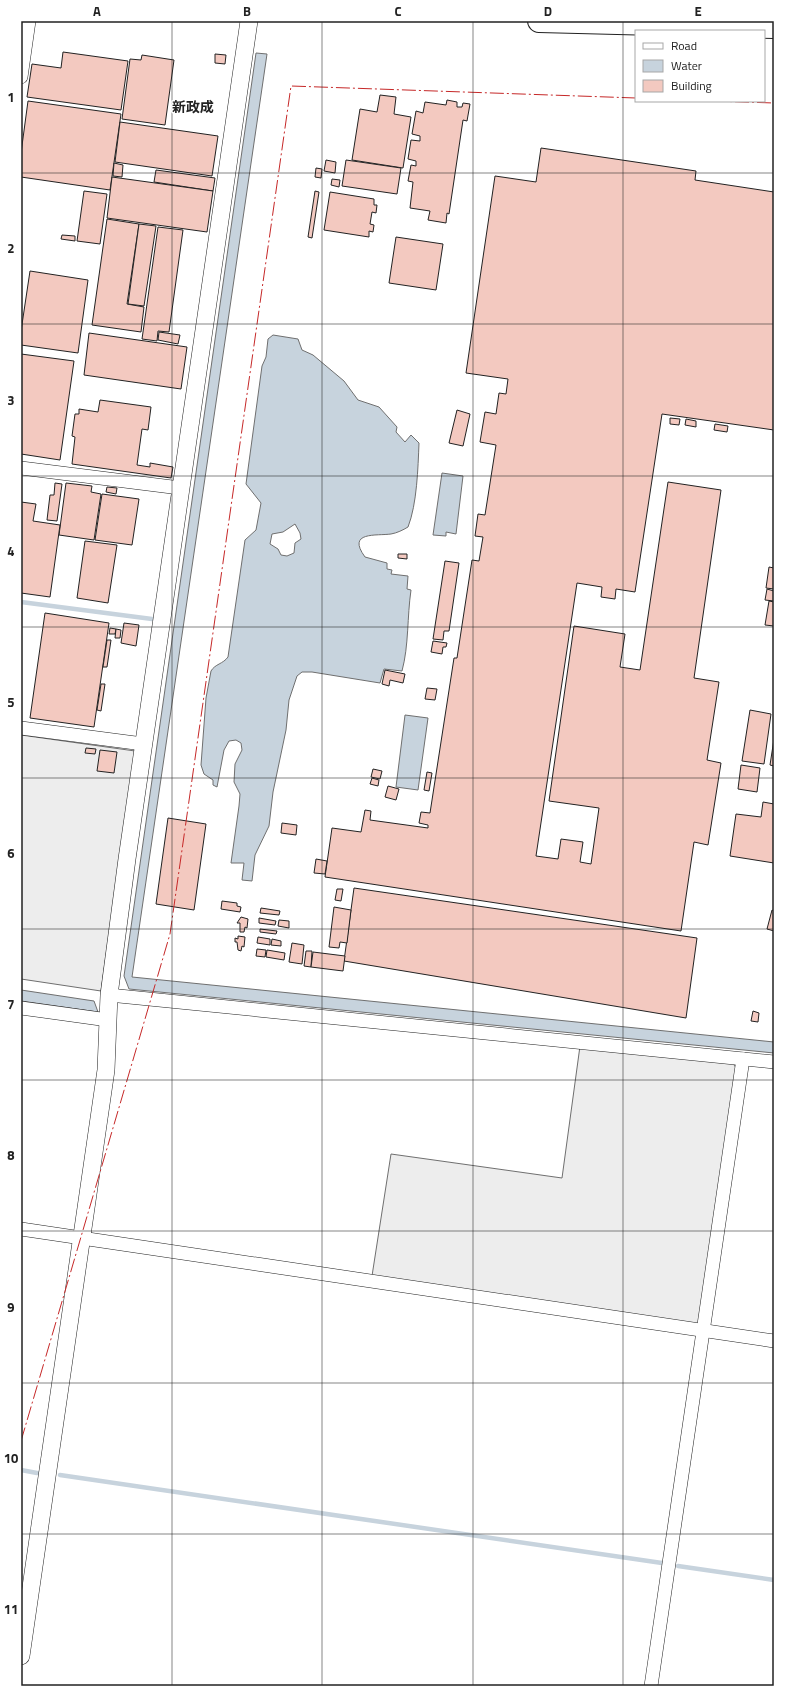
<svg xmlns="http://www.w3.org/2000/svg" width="795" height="1707" font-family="'Titillium Web','Noto Sans JP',sans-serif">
	<rect width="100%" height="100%" fill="#fff"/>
	<g fill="#ededed" stroke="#6f6f6f">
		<path d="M21,735L135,751L101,991L21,979Z"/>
		<path d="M580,1046L731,1061L737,1069L699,1324L372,1276L391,1154L562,1178Z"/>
	</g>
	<g fill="#c7d3dd" stroke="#6f6f6f" fill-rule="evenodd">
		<path d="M256,53L267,54L132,977L774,1042V1053L129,989L124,976Z"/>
		<path d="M273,335L298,339L302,350L313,355L344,381L358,400L379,407L397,427L396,432L405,442L411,435L419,443C418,468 417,504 408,527C403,530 397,533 391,534C377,536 346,531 365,557L387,563V569L392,570L391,574L408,576L407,589L411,590C407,617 409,645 402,671L384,669L380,683L312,672H302L297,676L289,700L286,730L273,792L269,826L255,855L252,881L242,880L244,863H231L239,806L240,794L234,782L235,764L242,750L241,743L236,740L229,741L224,750L217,787L213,785V780L204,774L201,765L206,698L211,671C215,664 223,664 228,657L245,540L256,530L261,503L246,484L262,366L266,357L268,339ZM295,524L300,533L301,539L295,543L294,553L287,556L281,555L278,549L270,544L272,534L283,532Z"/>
		<path d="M442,473L463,476L456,534L446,532V536L433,535Z"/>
		<path d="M405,715L428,718L418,790L396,787Z"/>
		<path d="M21,990L94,1001L98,1012L21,1001Z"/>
	</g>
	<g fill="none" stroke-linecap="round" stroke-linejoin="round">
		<g stroke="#c7d3dd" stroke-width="4.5">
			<path d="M21,602L152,619"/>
			<path d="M21,1470L37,1473"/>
			<path d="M60,1475L662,1563"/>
			<path d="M678,1566L774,1580"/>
		</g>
	</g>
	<g fill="#f3c9c0" stroke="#222">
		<path d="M63,52L128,61L121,110L27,97L32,64L61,68Z"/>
		<path d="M215,54L226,55L225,64L215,63Z"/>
		<path d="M142,55L174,60L165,125L122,119L130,59L141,60Z"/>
		<path d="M380,95L396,97L394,114L411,117L403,168L352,160L360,109L377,112Z"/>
		<path d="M447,100L457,102V107H462L463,103L470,104L467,121L463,120L449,214L447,213L446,223L428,220L430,211L410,208L413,182L408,181L411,165L416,166V161L408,159L411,140L420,141V136L412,134L416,111L423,113L425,102L446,105Z"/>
		<path d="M28,101L121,114L110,190L21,177V153Z"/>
		<path d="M120,122L218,136L212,176L115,162Z"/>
		<path d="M541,148L696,171L695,180L774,192V430L662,414L635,592L616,589L615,599L601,597L602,587L577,583L536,856L558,859L561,839L583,842L580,862L591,864L599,808L549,801L574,626L625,634L620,667L640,670L668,482L721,490L694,678L719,682L707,760L721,763L708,845L694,842L681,931L325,877L332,828L361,832L365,810L371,811L370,820L428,828V825L419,823L421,812L430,813L454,658H457L472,560L479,561L483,537L475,536L478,514L485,515L496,445L480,442L485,412L496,414L499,393L506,394L508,379L466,373L495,176L536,182Z"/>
		<path d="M326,160L336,162L335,173L324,171Z"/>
		<path d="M346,160L401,168L397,194L342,186Z"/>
		<path d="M114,163L123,165L122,177L113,176Z"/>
		<path d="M316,168L322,169L321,178L315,177Z"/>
		<path d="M156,170L215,178L213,191L154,182Z"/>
		<path d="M112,177L213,191L207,232L107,218Z"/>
		<path d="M332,179L340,180L339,187L331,185Z"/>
		<path d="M84,191L107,194L100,244L77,241Z"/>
		<path d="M315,191L319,192L312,238L308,237Z"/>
		<path d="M330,192L374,199V205H377L376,213L372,212L370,224L374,225L373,232L369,231V237L324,230Z"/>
		<path d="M107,219L139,224L127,304L144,307L141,332L92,325Z"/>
		<path d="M139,224L156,226L144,306L128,304Z"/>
		<path d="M158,227L183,230L169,332L158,331L157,341L142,339Z"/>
		<path d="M62,235L75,236V241L61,239Z"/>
		<path d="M396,237L443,244L436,290L389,283Z"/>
		<path d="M30,271L88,280L78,353L21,345V331Z"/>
		<path d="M159,332L180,335L178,344L158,340Z"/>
		<path d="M89,333L187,347L181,389L84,375Z"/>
		<path d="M21,354L74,361L60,460L21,454Z"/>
		<path d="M100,400L151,407L148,430L142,429L137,465L150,467V463L173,467L171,478L72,464L75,437L72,436L75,414H79V409L98,412Z"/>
		<path d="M457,410L470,414L463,446L449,443Z"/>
		<path d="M670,418L680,419L679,425L670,424Z"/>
		<path d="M686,419L696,421V427L685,425Z"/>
		<path d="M715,424L728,426L727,432L714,430Z"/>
		<path d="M55,483L62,484L57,521L47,520L50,495H54Z"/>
		<path d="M66,483L92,486L91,492L101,494L94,540L59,535Z"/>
		<path d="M107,487L117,488L116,494L106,492Z"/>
		<path d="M102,494L139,499L132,545L95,540Z"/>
		<path d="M21,502L36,504L33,521L60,525L50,597L21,593Z"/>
		<path d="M85,541L117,545L108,603L77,598Z"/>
		<path d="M398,554H407V559L398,558Z"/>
		<path d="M445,561L459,563L449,631H444L443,640L433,639Z"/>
		<path d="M769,567L774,568V589L766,588Z"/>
		<path d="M767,589L774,591V601L765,600Z"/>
		<path d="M769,601L774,602V626L765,625Z"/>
		<path d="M45,613L109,623L94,727L30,718Z"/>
		<path d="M124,623L139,625L136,646L121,643Z"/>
		<path d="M110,628L116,629L115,634H109Z"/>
		<path d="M116,629L121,630L120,638H115Z"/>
		<path d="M107,640H111L107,667H103Z"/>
		<path d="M433,641L447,643L446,647H443L442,654L431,652Z"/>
		<path d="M385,670L405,674L403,683L390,680L389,686L382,684Z"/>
		<path d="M101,684H105L101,711L97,710Z"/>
		<path d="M427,688L437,689L435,700L425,699Z"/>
		<path d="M750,710L771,714L764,764L742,761Z"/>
		<path d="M774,739V766L770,765Z"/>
		<path d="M86,748L96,749L95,754L85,753Z"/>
		<path d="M100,750L117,752L114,773L97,771Z"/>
		<path d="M741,765L760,768L757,792L738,789Z"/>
		<path d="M373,769L382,771L380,779L371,777Z"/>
		<path d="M427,772L432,773L429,791L424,790Z"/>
		<path d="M372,778L379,780L378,786L370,784Z"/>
		<path d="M388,786L399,789L396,800L385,797Z"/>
		<path d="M763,802L774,804V863L730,856L736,814L761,817Z"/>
		<path d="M168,818L206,824L194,910L156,904Z"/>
		<path d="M282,823L297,825L296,835L281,833Z"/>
		<path d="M316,859L327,861L325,874L314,873Z"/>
		<path d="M354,888L697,938L686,1018L344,961Z"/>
		<path d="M337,889H343L341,901L335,900Z"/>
		<path d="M222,901L237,903V906L241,907L240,912L221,909Z"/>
		<path d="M334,907L351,910L347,943L340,942L339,948L329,947Z"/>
		<path d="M261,908L280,911L279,915L260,913Z"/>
		<path d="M772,910L774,911V931L767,929Z"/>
		<path d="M241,917L248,919L247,928L245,927L244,932H240V923H237Z"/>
		<path d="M259,918L276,921L275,925L259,923Z"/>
		<path d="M279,920L289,921V928L278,926Z"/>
		<path d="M260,929L277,931L276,934L260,932Z"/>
		<path d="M238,936L245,937L244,947L242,946L241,951L238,950L237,942H235V938L238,939Z"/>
		<path d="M258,937L270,939V945L257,943Z"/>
		<path d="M272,939L281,941V946L271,945Z"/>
		<path d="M292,943L304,945L302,964L289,962Z"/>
		<path d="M257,949L266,950L265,957L256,956Z"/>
		<path d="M267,950L285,953L284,960L266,957Z"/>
		<path d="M306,951H312L311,967L304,966Z"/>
		<path d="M313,952L345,956L343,971L311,967Z"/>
		<path d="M753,1011L759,1013L758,1022L751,1021Z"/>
	</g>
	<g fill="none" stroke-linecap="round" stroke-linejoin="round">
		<g stroke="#222" stroke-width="14">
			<g id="minor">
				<path d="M21,77L29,21"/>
				<path d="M21,468L180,488"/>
				<path d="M21,728L143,744"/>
				<path d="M109,995L774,1062"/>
				<path d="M21,1008L108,1020"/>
				<path d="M21,1229L774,1341"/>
				<path d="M651,1686L743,1059"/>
			</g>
		</g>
		<g stroke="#222" stroke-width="18">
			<path id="tertiary" d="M21,1656L106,1070L109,995L127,859L249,21"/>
		</g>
		<g stroke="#222" stroke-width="24">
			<path id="trunk" d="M539,21L774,27"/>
		</g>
		<use href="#minor" stroke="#fff" stroke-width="13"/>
		<use href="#tertiary" stroke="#fff" stroke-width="17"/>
		<use href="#trunk" stroke="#fff" stroke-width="22"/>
		<g stroke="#c62828" stroke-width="1" stroke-dasharray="14 3 2 3" stroke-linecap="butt">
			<path d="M713,101L774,103"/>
			<path d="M21,1441L170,934L291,86L636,98"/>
		</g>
	</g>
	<path fill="none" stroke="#222" stroke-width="1" stroke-opacity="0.55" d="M172,21V1686M322,21V1686M473,21V1686M623,21V1686M21,173H774M21,324H774M21,476H774M21,627H774M21,778H774M21,929H774M21,1080H774M21,1231H774M21,1383H774M21,1534H774"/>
	<g text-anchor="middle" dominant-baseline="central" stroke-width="3" stroke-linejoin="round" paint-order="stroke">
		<g font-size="14" font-weight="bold" fill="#222" stroke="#fff">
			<text x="193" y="106">新政成</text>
		</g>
	</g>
	<rect width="795" height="1707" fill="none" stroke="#ffffff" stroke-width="44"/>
	<rect x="635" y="30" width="130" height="72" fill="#ffffff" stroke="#a7a7a7"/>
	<rect x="643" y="43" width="20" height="6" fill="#ffffff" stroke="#a7a7a7"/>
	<text x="671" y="50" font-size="12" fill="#222222">Road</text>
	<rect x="643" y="60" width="20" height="12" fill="#c7d3dd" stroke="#a7a7a7"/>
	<text x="671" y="70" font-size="12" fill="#222222">Water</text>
	<rect x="643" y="80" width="20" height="12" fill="#f3c9c0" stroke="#a7a7a7"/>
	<text x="671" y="90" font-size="12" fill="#222222">Building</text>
	<rect x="22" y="22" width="751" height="1663" fill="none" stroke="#222" stroke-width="1.5"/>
	<g font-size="13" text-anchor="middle" font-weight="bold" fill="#222">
		<text x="97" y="16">A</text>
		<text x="247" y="16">B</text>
		<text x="398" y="16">C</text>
		<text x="548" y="16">D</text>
		<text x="698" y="16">E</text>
		<text x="11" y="102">1</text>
		<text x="11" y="253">2</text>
		<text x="11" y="405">3</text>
		<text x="11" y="556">4</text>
		<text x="11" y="707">5</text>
		<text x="11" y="858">6</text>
		<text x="11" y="1009">7</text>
		<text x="11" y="1160">8</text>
		<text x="11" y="1312">9</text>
		<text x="11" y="1463">10</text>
		<text x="11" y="1614">11</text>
	</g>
</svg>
